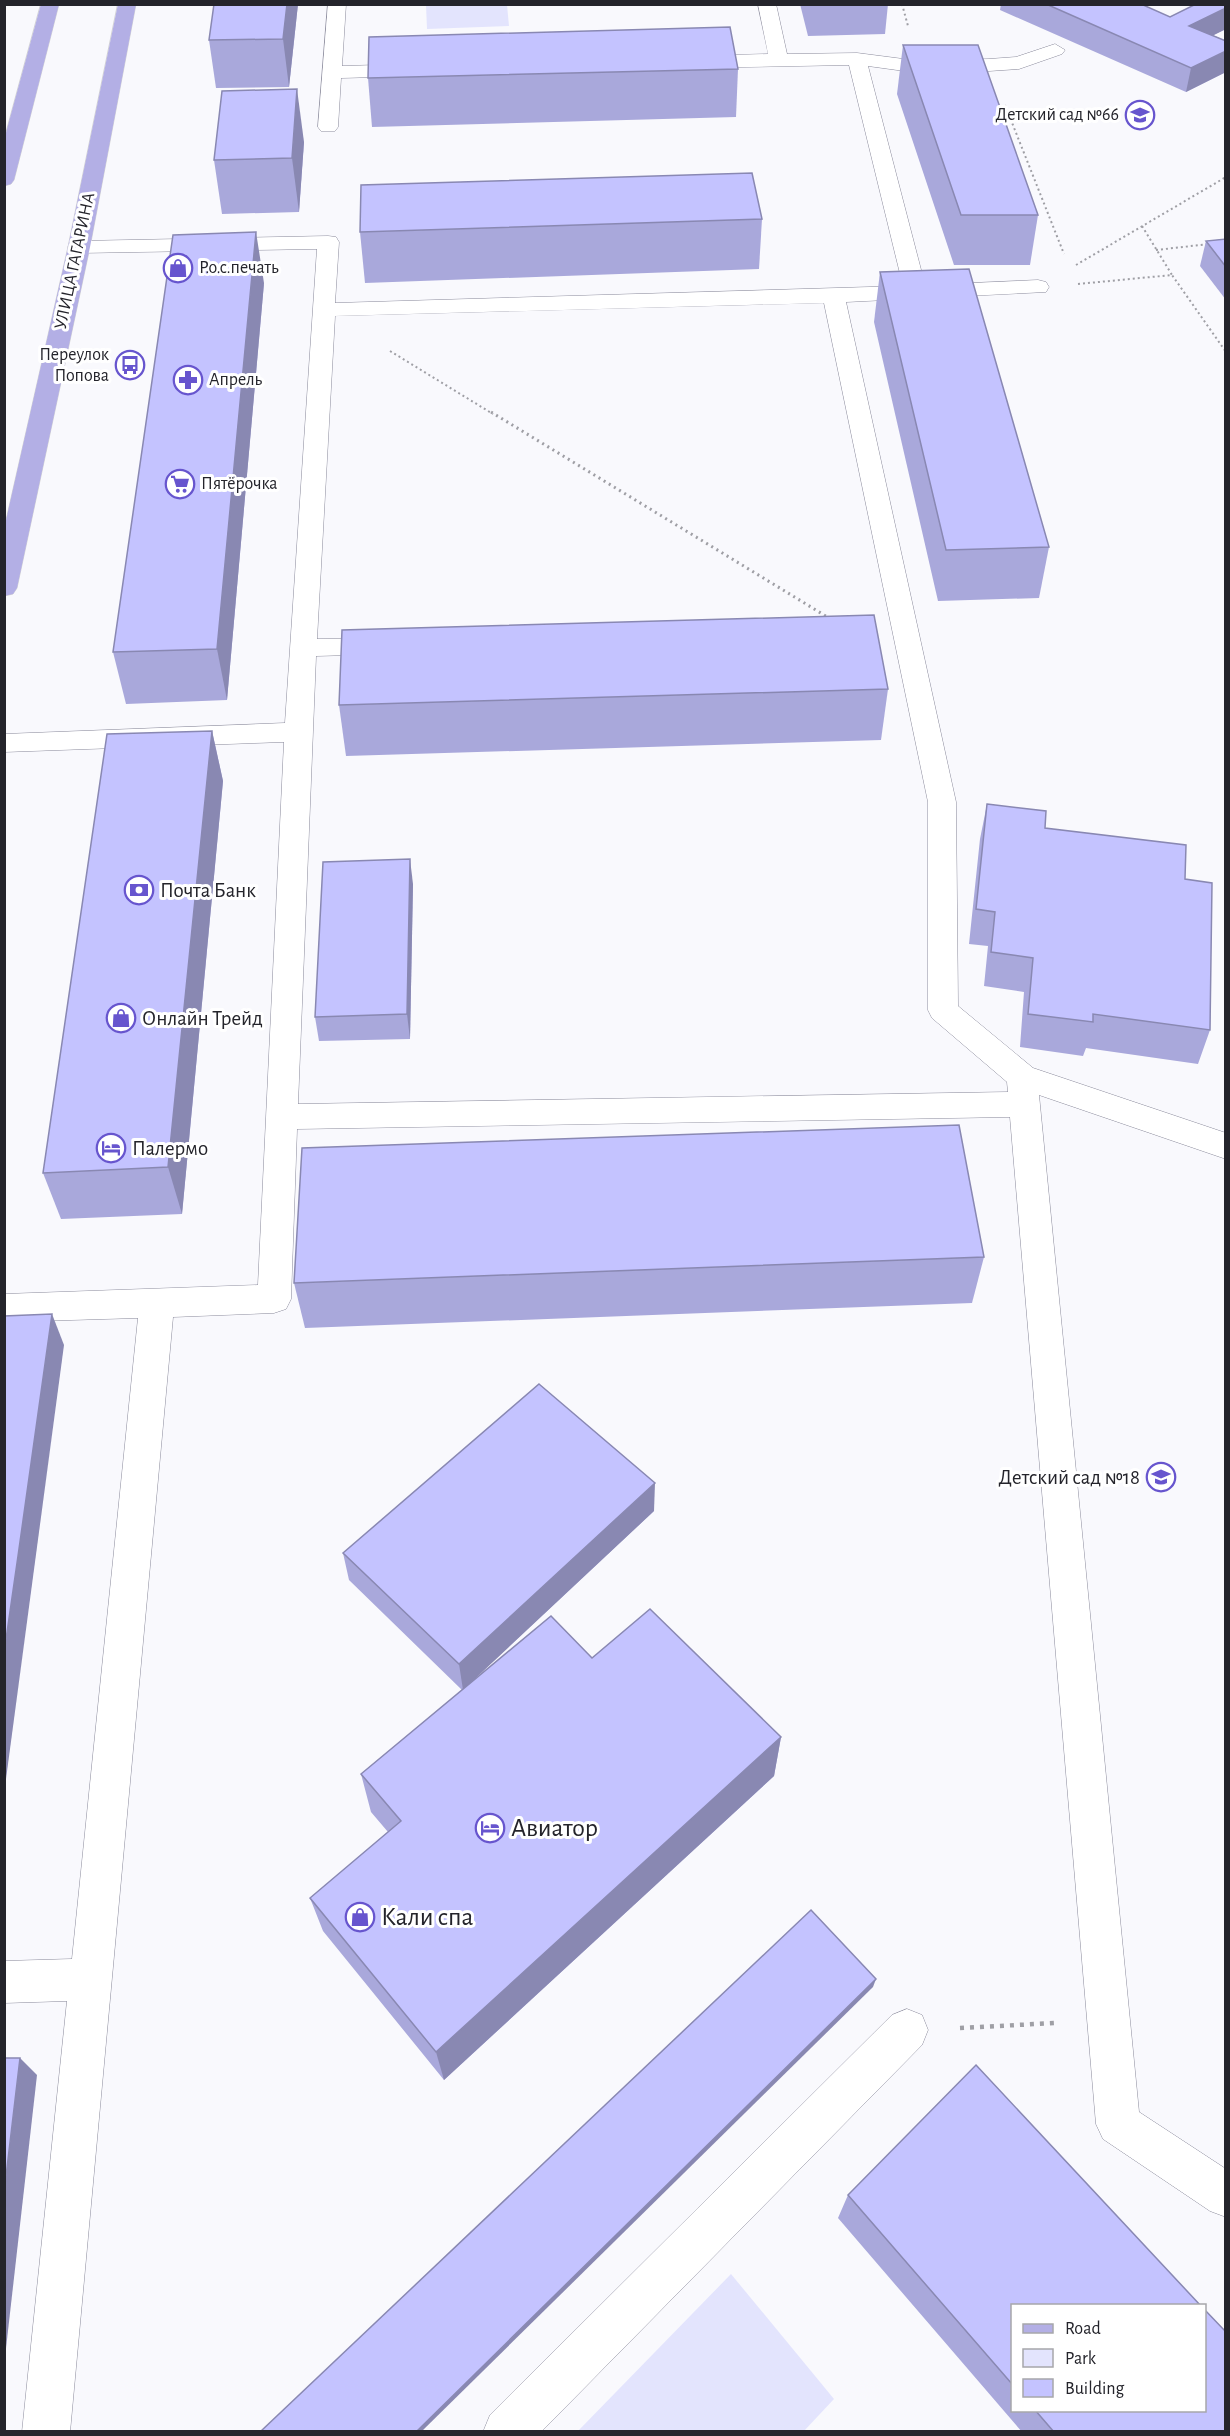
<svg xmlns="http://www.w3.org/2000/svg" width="1230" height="2436" font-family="'Alegreya Sans',sans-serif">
	<rect width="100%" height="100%" fill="#f9f9fd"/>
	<g fill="#e3e4fd">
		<path d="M426,5H507L509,26L427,29Z"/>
		<path d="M731,2274L834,2399L804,2431H578Z"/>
	</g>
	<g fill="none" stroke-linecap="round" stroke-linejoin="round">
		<g stroke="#8b8b9c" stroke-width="1">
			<g id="minor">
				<path d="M328,4H346L342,66L414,64L424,70L414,76L341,78L338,127L335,131H321L318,127Z"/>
				<path d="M758,4H776L787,54L857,53L919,61L989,59L1016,57L1055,44L1065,50L1062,54L1019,69L989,71L919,73L868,66L925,285L1038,280L1046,282L1049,287L1046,292L846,302L956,802L958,1006L1033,1068L1226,1133V1159L1039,1095L1139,2112L1226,2169V2217L1210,2211L1103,2139L1096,2124L1010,1117L297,1129L291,1299L286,1309L274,1313L173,1317L70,2432H22L67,2001L4,2003V1961L72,1959L138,1318L4,1322V1294L258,1285L284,742L4,752V734L285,723L317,249L79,253L71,252L68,247L71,242L79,241L328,236L336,237L339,242L335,303L903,286L849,65L693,68L683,62L693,56L768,54ZM824,303L928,802V1010L932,1018L1007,1082L1008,1092L298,1104L316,656L386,654L395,652L399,646L395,640L386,638L317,639L335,316Z"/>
				<path d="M907,2009L922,2015L928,2030L922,2045L541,2432H483L490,2415L892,2015Z"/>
			</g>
		</g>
		<g stroke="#d3d3d5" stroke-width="1">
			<g id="major">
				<path d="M41,4H59L14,180L11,184L4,186V140Z"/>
				<path d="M118,4H136L90,247L17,588L13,594L4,596V529L68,247Z"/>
			</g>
		</g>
		<g stroke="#9f9fa5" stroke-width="2" stroke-dasharray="2 3" stroke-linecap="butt">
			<path d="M902,4L908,26"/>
			<path d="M1005,105L1064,254"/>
			<path d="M1142,226L1172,275"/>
			<path d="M1156,250L1209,244"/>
			<path d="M1076,265L1226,177"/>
			<path d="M1078,284L1172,275L1226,352"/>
			<path d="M390,351L493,414"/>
		</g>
		<path stroke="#9f9fa5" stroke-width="3" stroke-dasharray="2 4" stroke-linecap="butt" d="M491,412L829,618"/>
		<path stroke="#9f9fa5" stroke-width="4.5" stroke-dasharray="4 6" stroke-linecap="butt" d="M960,2028L1055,2023"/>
		<use href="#minor" fill="#fff" fill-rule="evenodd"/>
		<use href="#major" fill="#b3afe5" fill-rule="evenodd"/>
	</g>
	<g fill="#a9a8db">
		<path d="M298,4L289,87L216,88L209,40Z"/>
		<path d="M800,4H888L885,34L808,36Z"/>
		<path d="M1001,4H1141L1170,17L1226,4V29L1213,35L1226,41V72L1186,92L1000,10Z"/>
		<path d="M903,45L1038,215L1030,265H954L897,94Z"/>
		<path d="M738,69L736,117L372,127L368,78Z"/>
		<path d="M304,142L299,212L222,214L214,160Z"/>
		<path d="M762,219L759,269L365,283L360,232Z"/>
		<path d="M1226,239V300L1200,266L1206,241Z"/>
		<path d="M880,272L1049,547L1039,598L938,601L874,322Z"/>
		<path d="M264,283L227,700L126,704L113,652Z"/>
		<path d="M888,689L881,740L346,756L339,705Z"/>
		<path d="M212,731L223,781L182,1214L61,1219L43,1173Z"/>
		<path d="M987,804L1045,828L1185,879L1210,1030L1198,1064L1086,1048L1083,1056L1020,1047L1024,992L984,986L988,946L969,944L980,839Z"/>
		<path d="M413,884L410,1039L319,1041L315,1017Z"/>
		<path d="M984,1257L972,1303L305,1328L294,1283Z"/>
		<path d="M654,1511L471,1682L592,1658L781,1737L774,1776L444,2080L323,1931L310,1898L388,1832L371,1812L361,1774L462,1690L349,1580L343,1553Z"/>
		<path d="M848,2195L1012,2306V2410H1204L1226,2432H1022L838,2218Z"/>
	</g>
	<g fill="#8988b2">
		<path d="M287,4H298L289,87L283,39Z"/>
		<path d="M1226,8V29L1184,50L1189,26Z"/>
		<path d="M1226,51V72L1186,92L1191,68Z"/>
		<path d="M297,89L304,142L299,212L292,158Z"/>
		<path d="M256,232L264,283L227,700L217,649Z"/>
		<path d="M212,731L223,781L182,1214L168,1167Z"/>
		<path d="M410,859L413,884L410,1039L407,1014Z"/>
		<path d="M52,1314L64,1345L4,1794V1653Z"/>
		<path d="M655,1483L654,1511L463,1690L459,1664Z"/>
		<path d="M781,1737L774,1776L444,2080L436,2052Z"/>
		<path d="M876,1979L873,1987L421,2432H416Z"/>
		<path d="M20,2058L37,2075L4,2366V2193Z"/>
	</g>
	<g fill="#c4c3ff" stroke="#8988b2" stroke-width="1.5">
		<path d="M214,4H287L283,39L209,40Z"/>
		<path d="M1046,4H1141L1170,17L1196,4H1226V8L1189,26L1226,41V51L1191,68Z"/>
		<path d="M730,27L738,69L368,78L369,37Z"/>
		<path d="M903,45H978L1038,215H961Z"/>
		<path d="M297,89L292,158L214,160L222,91Z"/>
		<path d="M752,173L762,219L360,232L361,185Z"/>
		<path d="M256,232L217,649L113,652L173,235Z"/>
		<path d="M1226,239V267L1206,241Z"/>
		<path d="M969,269L1049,547L946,550L880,272Z"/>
		<path d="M874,615L888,689L339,705L342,630Z"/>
		<path d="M212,731L168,1167L43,1173L107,734Z"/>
		<path d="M987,804L1046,811L1045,828L1186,845L1185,879L1212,883L1210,1030L1093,1014V1022L1028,1014L1033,958L991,952L995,912L976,909Z"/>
		<path d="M410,859L407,1014L315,1017L323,862Z"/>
		<path d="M959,1125L984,1257L294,1283L302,1148Z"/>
		<path d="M52,1314L18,1556L4,1653V1316Z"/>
		<path d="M539,1384L655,1483L459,1664L343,1553Z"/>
		<path d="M650,1609L781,1737L436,2052L310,1898L401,1821L361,1774L551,1616L592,1658Z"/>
		<path d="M811,1910L876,1979L416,2432H260Z"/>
		<path d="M4,2058H20L4,2193Z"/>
		<path d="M976,2065L1201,2306H1012V2384L848,2195Z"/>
		<path d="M1204,2309L1226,2332V2432H1054L1035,2410H1204Z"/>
	</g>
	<defs>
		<g id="school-ring" transform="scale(1.5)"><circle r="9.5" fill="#fff" stroke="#6755ce" stroke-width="1.5"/><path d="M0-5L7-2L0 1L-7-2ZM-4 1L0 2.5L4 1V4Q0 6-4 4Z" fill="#6755ce"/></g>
		<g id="shop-ring" transform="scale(1.5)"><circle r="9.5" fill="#fff" stroke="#6755ce" stroke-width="1.5"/><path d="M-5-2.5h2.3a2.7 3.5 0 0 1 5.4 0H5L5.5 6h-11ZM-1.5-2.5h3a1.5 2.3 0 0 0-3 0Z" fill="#6755ce"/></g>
		<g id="bus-ring" transform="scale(1.5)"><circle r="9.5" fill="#fff" stroke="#6755ce" stroke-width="1.5"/><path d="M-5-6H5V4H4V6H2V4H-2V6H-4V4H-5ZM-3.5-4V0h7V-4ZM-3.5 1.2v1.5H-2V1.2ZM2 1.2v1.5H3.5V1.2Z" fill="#6755ce"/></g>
		<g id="pharmacy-ring" transform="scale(1.5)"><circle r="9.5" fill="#fff" stroke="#6755ce" stroke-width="1.5"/><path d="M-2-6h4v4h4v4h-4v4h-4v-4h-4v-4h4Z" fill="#6755ce"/></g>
		<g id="supermarket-ring" transform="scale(1.5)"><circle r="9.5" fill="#fff" stroke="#6755ce" stroke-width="1.5"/><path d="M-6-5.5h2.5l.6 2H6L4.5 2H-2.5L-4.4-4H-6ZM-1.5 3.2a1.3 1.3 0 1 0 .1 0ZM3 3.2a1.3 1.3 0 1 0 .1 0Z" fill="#6755ce"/></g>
		<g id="bank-ring" transform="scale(1.5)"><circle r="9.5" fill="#fff" stroke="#6755ce" stroke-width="1.5"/><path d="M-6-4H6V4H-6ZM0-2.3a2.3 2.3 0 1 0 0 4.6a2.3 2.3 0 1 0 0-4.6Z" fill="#6755ce"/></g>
		<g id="hotel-ring" transform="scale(1.5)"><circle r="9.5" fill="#fff" stroke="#6755ce" stroke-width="1.5"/><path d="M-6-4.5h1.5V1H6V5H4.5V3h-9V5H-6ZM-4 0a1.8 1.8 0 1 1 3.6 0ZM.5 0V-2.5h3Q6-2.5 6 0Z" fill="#6755ce"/></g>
	</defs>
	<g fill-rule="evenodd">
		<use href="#school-ring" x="1140" y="115"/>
		<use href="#shop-ring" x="178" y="268"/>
		<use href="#bus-ring" x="130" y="365"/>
		<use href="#pharmacy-ring" x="188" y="380"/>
		<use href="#supermarket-ring" x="180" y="484"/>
		<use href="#bank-ring" x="139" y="890"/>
		<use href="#shop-ring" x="121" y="1018"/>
		<use href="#hotel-ring" x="111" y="1148"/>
		<use href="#school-ring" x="1161" y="1477"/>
		<use href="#hotel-ring" x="490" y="1828"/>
		<use href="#shop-ring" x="360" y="1917"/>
	</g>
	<g text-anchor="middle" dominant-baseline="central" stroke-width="6" stroke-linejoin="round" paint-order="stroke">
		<g font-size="18" fill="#24242b" stroke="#fff" text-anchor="start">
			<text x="1119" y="115" text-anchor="end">Детский сад №66</text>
			<text x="199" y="268">Р.о.с.печать</text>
			<text x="109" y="355" text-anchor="end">Переулок<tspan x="109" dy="21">Попова</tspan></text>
			<text x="209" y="380">Апрель</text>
			<text x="201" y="484">Пятёрочка</text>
		</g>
		<g font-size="18" fill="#24242b" stroke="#fff">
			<text transform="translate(75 261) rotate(-78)">УЛИЦА ГАГАРИНА</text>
		</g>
		<g font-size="21" fill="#24242b" stroke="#fff" text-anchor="start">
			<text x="160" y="890">Почта Банк</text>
			<text x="142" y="1018">Онлайн Трейд</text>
			<text x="132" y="1148">Палермо</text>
			<text x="1140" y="1477" text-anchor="end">Детский сад №18</text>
		</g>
		<g font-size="26" fill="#24242b" stroke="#fff" text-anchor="start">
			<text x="511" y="1828">Авиатор</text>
			<text x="381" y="1917">Кали спа</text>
		</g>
	</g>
	<rect width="1230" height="2436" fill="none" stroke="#24242b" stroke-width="12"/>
	<rect x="1011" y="2304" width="195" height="108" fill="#ffffff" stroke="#a7a7aa" stroke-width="1.5"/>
	<rect x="1023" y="2324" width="30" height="9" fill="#b3afe5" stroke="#a7a7aa" stroke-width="1.5"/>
	<text x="1065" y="2334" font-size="18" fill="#24242b">Road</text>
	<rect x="1023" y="2349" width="30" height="18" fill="#e3e4fd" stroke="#a7a7aa" stroke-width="1.5"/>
	<text x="1065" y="2364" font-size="18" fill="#24242b">Park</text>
	<rect x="1023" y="2379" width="30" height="18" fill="#c4c3ff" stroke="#a7a7aa" stroke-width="1.5"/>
	<text x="1065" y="2394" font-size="18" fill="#24242b">Building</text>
</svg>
